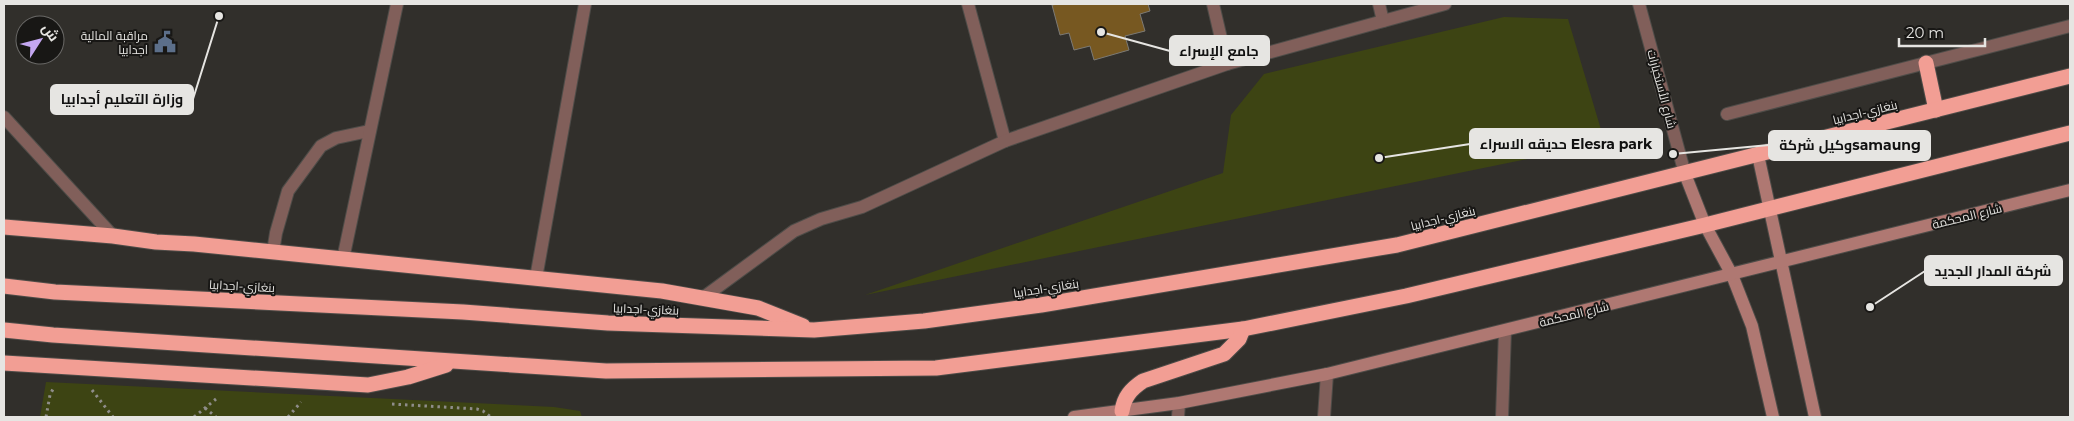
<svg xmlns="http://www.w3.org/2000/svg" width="2074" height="421" font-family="Montserrat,Cairo,sans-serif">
	<rect width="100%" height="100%" fill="#312f2b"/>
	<g fill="#3d4413">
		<path d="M1504,17L1568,19L1605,143L865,295L1223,173L1231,115L1264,74Z"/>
		<path d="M46,382L554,407L580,411L582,417H40Z"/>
	</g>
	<path fill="#775821" stroke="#7c7a75" d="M1058,4H1148L1150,11L1140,14L1145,31L1125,36L1129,50L1094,60L1090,46L1074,50L1069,33L1060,35L1052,5Z"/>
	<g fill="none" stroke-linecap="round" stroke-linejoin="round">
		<g stroke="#4e4c48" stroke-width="14">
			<g id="lane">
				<path d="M1213,4L1227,64"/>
				<path d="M4,117L113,236"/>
				<path d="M273,252L276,233L288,191L321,146L336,138L369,131"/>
			</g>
		</g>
		<g stroke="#4e4c48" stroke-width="14">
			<g id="street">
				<path d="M968,4L1005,141"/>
				<path d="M1379,4L1383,21"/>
				<path d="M1639,4L1685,174"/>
				<path d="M1727,114L2070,26"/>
				<path d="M343,259L397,4"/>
				<path d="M536,278L585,4"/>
				<path d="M704,297L794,231L821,219L862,207L1005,141L1227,64L1445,4"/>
				<path d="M1178,417L1179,403"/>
				<path d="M1324,417L1327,374"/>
				<path d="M1502,417L1505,331"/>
			</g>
		</g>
		<g stroke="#4e4c48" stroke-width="14">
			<g id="secondary">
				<path d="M1758,155L1815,417"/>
				<path d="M1685,174L1705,225L1732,275L1752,326L1773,417"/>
				<path d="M1074,417L1179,403L1327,374L2070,190"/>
			</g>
		</g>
		<g stroke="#4e4c48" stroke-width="17">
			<g id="highway">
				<path d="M1926,63L1936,110"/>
				<path d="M4,227L113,236L156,242L194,244L662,291L758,308L803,326"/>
				<path d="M4,286L55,292L463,312L608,323L814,330L924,321L1041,305L1397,245L2070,76"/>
				<path d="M4,330L53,335L606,371L936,368L1243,329L1406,296L1705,225L2070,133"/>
				<path d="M4,363L368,385L408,377L446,365"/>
				<path d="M1122,411C1124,397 1131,389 1143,381L1224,354L1239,339L1243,329"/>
			</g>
		</g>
		<g stroke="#8f8d8a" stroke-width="3" stroke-dasharray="2.5 4" stroke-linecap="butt">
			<path d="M92,390L113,417"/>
			<path d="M392,404L477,409L483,411L491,417"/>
			<path d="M205,408L216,417"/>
			<path d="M46,417L50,395L53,389"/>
			<path d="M194,417L216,399"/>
			<path d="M288,417L301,402"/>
		</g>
		<use href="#lane" stroke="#815f5a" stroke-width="12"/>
		<use href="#street" stroke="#815f5a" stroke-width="12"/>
		<use href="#secondary" stroke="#af7872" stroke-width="12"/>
		<use href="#highway" stroke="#f29e94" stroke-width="15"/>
	</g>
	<defs>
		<g id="civic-bare" transform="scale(1.725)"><path d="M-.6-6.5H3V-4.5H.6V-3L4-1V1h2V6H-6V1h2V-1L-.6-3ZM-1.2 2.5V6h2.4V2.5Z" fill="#5c6f8a" stroke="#181715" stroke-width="2.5" paint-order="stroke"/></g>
	</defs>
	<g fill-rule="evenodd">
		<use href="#civic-bare" x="165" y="42"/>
	</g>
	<g text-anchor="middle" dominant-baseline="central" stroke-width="4" stroke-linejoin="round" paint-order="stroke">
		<g font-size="12" fill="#e6e5e2" stroke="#181715" text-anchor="end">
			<text x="148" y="35">مراقبة المالية<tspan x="148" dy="14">اجدابيا</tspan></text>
		</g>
		<g font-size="12" fill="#e6e5e2" stroke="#181715">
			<text transform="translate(1662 89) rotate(75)">شارع الأستخبارات</text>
			<text transform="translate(1865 112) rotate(-14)">بنغازي-اجدابيا</text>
			<text transform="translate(1967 216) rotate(-14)">شارع المحكمة</text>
			<text transform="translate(1443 218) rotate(-14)">بنغازي-اجدابيا</text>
			<text transform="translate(242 286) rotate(3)">بنغازي-اجدابيا</text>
			<text transform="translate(1046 288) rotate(-9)">بنغازي-اجدابيا</text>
			<text transform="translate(646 309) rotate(2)">بنغازي-اجدابيا</text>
			<text transform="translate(1574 314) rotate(-14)">شارع المحكمة</text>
		</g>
	</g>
	<path fill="none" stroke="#e6e5e2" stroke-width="2" d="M1101 32L1170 51M219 16L193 99M1379 158L1470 144M1673 154L1769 145M1870 307L1925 271"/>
	<g fill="#e6e5e2" stroke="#181715" stroke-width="2">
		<circle cx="1101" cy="32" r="5"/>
		<circle cx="219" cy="16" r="5"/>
		<circle cx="1379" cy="158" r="5"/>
		<circle cx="1673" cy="154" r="5"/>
		<circle cx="1870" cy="307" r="5"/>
	</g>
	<g fill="#e6e5e2" stroke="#e6e5e2" stroke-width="2">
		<rect x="1170" y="36" width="99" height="29" rx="5"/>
		<rect x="51" y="85" width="142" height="29" rx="5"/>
		<rect x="1470" y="129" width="192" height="29" rx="5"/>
		<rect x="1769" y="131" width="161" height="29" rx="5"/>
		<rect x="1925" y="256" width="137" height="29" rx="5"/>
	</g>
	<g font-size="14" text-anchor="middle" font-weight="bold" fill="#111">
		<text x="1219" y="56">جامع الإسراء</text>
		<text x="122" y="104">وزارة التعليم أجدابيا</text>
		<text x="1566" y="149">حديقه الاسراء Elesra park</text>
		<text x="1850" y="150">وكيل شركةsamaung</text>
		<text x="1993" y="276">شركة المدار الجديد</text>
	</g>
	<rect width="2074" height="421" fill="none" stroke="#e6e5e2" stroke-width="10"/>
	<g transform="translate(40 40) rotate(54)"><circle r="24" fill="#181715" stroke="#6a6967"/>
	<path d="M0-4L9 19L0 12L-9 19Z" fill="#c4a7f1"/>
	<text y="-8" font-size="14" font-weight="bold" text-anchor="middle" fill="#e6e5e2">ش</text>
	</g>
	<path d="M1899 38v8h86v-8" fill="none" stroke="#e6e5e2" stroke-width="2.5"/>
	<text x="1906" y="38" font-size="15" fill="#e6e5e2" stroke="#181715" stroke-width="4" paint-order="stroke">20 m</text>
</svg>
